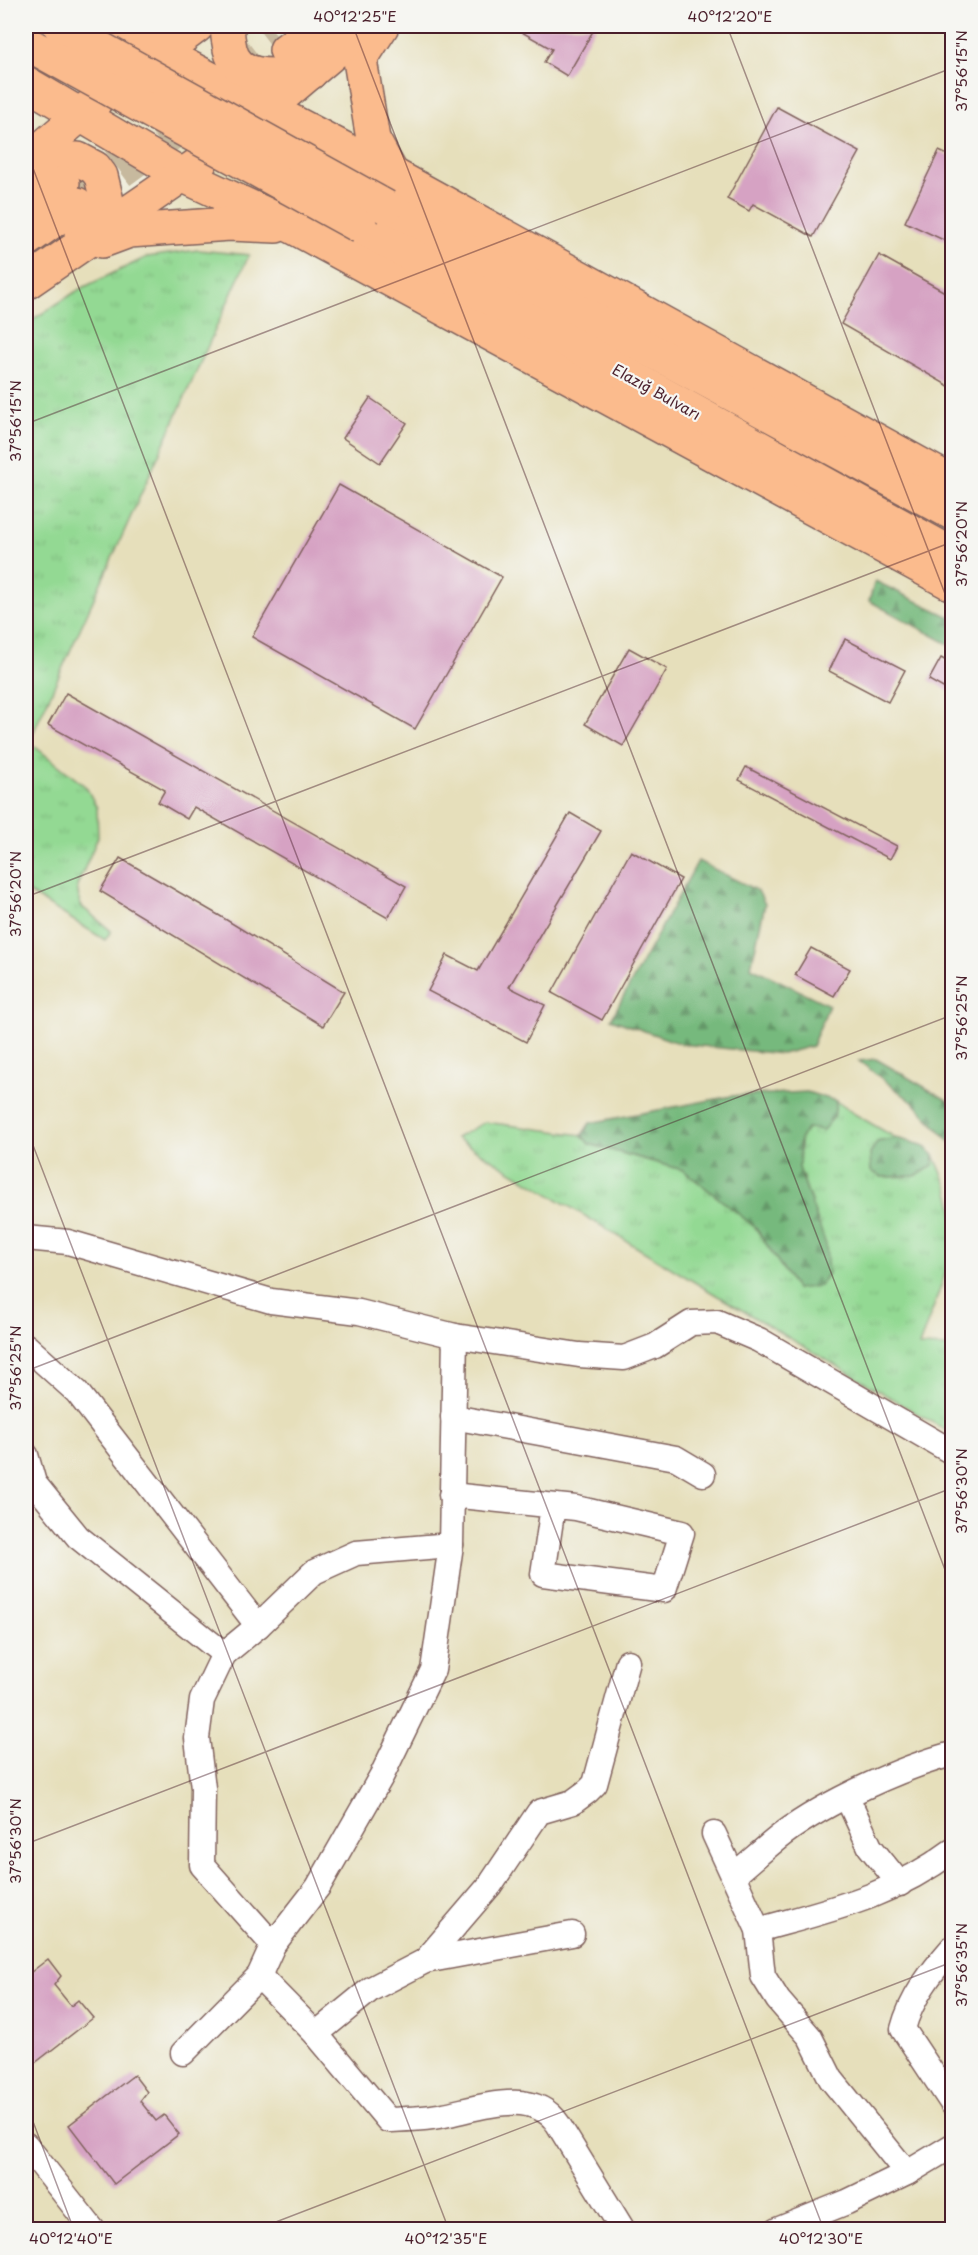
<svg xmlns="http://www.w3.org/2000/svg" width="978" height="2255" font-family="'Playpen Sans',sans-serif">
	<defs>
		<pattern id="grass-tufts" width="24" height="20" patternUnits="userSpaceOnUse" patternTransform="scale(1.5)"><rect width="24" height="20" fill="#93d993"/><path d="M3 7l-1-3M5 7V3M7 7l1-3M15 17l-1-3M17 17v-4M19 17l1-3" fill="none" stroke="#80ba7f"/></pattern>
		<pattern id="forest-firs" width="22" height="20" patternUnits="userSpaceOnUse" patternTransform="scale(1.5)"><rect width="22" height="20" fill="#76b97d"/><path d="M5 1l3.5 6h-7zM16 11l3.5 6h-7z" fill="#639667"/></pattern>
	</defs>
	<rect width="100%" height="100%" fill="#f6f6f2"/>
	<filter id="ink" filterUnits="userSpaceOnUse"><feTurbulence type="fractalNoise" baseFrequency=".0167" numOctaves="2"/><feDisplacementMap in="SourceGraphic" scale="12" xChannelSelector="R" yChannelSelector="G"/><feConvolveMatrix kernelMatrix="1 2 1 2 8 2 1 2 1" color-interpolation-filters="sRGB"/></filter>
	<filter id="wash" filterUnits="userSpaceOnUse"><feTurbulence type="fractalNoise" baseFrequency=".008" numOctaves="4" result="noise"/><feDisplacementMap in="SourceGraphic" scale="24" xChannelSelector="R" yChannelSelector="G"/><feGaussianBlur stdDeviation="1.35" result="paint"/><feColorMatrix in="noise" values="0 0 0 0 0 0 0 0 0 0 0 0 0 0 0 0 0 1.4 0 .05"/><feComposite in="paint" operator="in"/></filter>
	<g filter="url(#wash)">
		<rect width="100%" height="100%" fill="#e6dfbb"/>
		<g fill="url(#grass-tufts)" stroke="#6e7c5f" stroke-width="1.5">
			<path d="M198,250L249,255L29,742L86,787L97,808L98,837L77,886L80,905L111,931L105,940L26,891V324L80,289L147,257Z"/>
			<path d="M836,1101L853,1113L896,1138L877,1142L871,1171L882,1177L915,1176L933,1166L934,1155C940,1170 949,1186 952,1203C961,1249 934,1303 919,1346L948,1347L952,1337V1434L701,1286L456,1138L485,1122L582,1135L589,1144L683,1170L755,1227L796,1289L811,1201L799,1168L800,1140L807,1128L834,1117Z"/>
		</g>
		<g fill="url(#forest-firs)" stroke="#606c54" stroke-width="1.5">
			<path d="M875,581L952,618V646L869,601Z"/>
			<path d="M698,861L758,891L765,904L751,967L829,1005L812,1046L782,1054L681,1044L611,1019Z"/>
			<path d="M876,1059L952,1103V1144L915,1104L859,1061Z"/>
			<path d="M807,1092L836,1101L834,1117L823,1130L807,1128L800,1140L799,1168L826,1245L828,1273L820,1286L796,1289L755,1227L683,1170L589,1144L582,1135L590,1123L732,1096Z"/>
			<path d="M896,1138L922,1145L934,1155L933,1166L915,1176L882,1177L871,1171L870,1154L877,1142Z"/>
		</g>
		<g id="blocks">
			<g fill="#d6a2c3">
				<path d="M511,26H596L567,76L544,62L552,49Z"/>
				<path d="M777,107L860,152L813,237L753,204L749,211L727,199Z"/>
				<path d="M939,151L952,157V244L905,222Z"/>
				<path d="M879,255L952,296V388L841,324Z"/>
				<path d="M370,398L407,423L380,463L343,438Z"/>
				<path d="M339,485L502,577L415,729L252,637Z"/>
				<path d="M845,639L905,670L888,702L829,671Z"/>
				<path d="M629,648L667,669L623,746L585,724Z"/>
				<path d="M941,658L952,664V693L929,680Z"/>
				<path d="M66,693L406,886L388,918L194,807L187,819L158,802L165,790L48,725Z"/>
				<path d="M746,767L897,846L890,859L739,780Z"/>
				<path d="M570,813L601,831L509,987L545,1005L526,1042L428,991L447,955L478,971Z"/>
				<path d="M631,851L681,879L602,1020L552,993Z"/>
				<path d="M120,858L220,916L344,992L323,1026L100,891Z"/>
				<path d="M811,948L850,969L834,996L795,975Z"/>
				<path d="M48,1959L61,1976L54,1985L71,2006L78,2000L93,2018L26,2070V1976Z"/>
				<path d="M134,2075L147,2092L140,2101L156,2121L164,2115L179,2134L114,2184L69,2125Z"/>
			</g>
		</g>
	</g>
	<g filter="url(#ink)">
		<use href="#blocks" fill-opacity="0" stroke="#81625d" stroke-width="1.5"/>
		<g fill="none" stroke-linecap="round" stroke-linejoin="round">
			<g stroke="#c7b99e" stroke-width="33" stroke-dasharray="33 16" stroke-linecap="butt">
				<path d="M66,181L269,26"/>
				<path d="M81,201L201,112"/>
			</g>
			<g stroke="#81625d" stroke-width="27">
				<g id="minor">
					<path d="M26,1238L68,1242L271,1301L359,1312L455,1336L579,1355L624,1358L655,1346L691,1323L717,1322L759,1340L952,1452"/>
					<path d="M26,1346L77,1392L258,1626"/>
					<path d="M453,1417L676,1458L703,1474"/>
					<path d="M26,1455L34,1483L78,1537L224,1654"/>
					<path d="M451,1495L576,1508L682,1533L664,1590L543,1574L553,1506"/>
					<path d="M847,1797L870,1847L900,1884"/>
					<path d="M714,1834L758,1930L763,1976L778,2000L810,2037L831,2079L907,2173"/>
					<path d="M733,1876C750,1862 766,1847 783,1834C826,1802 900,1768 952,1754"/>
					<path d="M758,1930C829,1910 891,1897 952,1851"/>
					<path d="M273,1945L202,1865L203,1788L197,1738L202,1700L224,1654L258,1626L314,1572L356,1553L451,1545"/>
					<path d="M952,1948C932,1971 911,1998 903,2029L952,2103"/>
					<path d="M425,1961L490,1885L539,1812L573,1802L588,1791L595,1784L628,1662"/>
					<path d="M259,1976L316,2034L371,1989L425,1961L572,1934"/>
					<path d="M316,2034L388,2120C406,2119 426,2119 444,2115C479,2108 534,2087 558,2124L623,2230"/>
					<path d="M183,2053L259,1976L273,1945L318,1887L382,1775L433,1670L451,1545L455,1336"/>
					<path d="M26,2145L93,2230"/>
					<path d="M777,2230L847,2202L907,2173L952,2146"/>
				</g>
			</g>
			<g stroke="#81625d" stroke-width="36">
				<g id="highway">
					<path d="M110,26L392,174L952,482"/>
					<path d="M229,26C226,34 229,41 230,49C238,84 283,74 310,73"/>
					<path d="M382,26L360,60L373,139L392,174"/>
					<path d="M286,50L318,26"/>
					<path d="M146,64L197,26"/>
					<path d="M26,83L184,176L293,227L952,584"/>
					<path d="M254,120L365,26"/>
					<path d="M26,162L95,102"/>
					<path d="M26,174L59,159H78L95,168L101,176L107,201L97,220L81,236"/>
					<path d="M26,207L63,183"/>
					<path d="M386,207L952,513"/>
					<path d="M361,227L952,554"/>
					<path d="M26,240L77,204"/>
					<path d="M102,241L129,231L230,224L276,226"/>
					<path d="M26,283L200,163"/>
				</g>
			</g>
			<use href="#minor" stroke="#fff" stroke-width="24"/>
			<use href="#highway" stroke="#fbbb8d" stroke-width="33"/>
			<g stroke="#81625d" stroke-width="36" stroke-linecap="butt">
				<g id="highway-bridge">
					<path d="M60,26L386,207"/>
					<path d="M26,43L361,227"/>
				</g>
			</g>
			<use href="#highway-bridge" stroke="#fbbb8d" stroke-width="33"/>
		</g>
	</g>
	<path fill="none" stroke="#4a1f2b" stroke-width="1.5" stroke-opacity="0.45" d="M353,26L952,1588M727,26L952,612M26,150L824,2230M26,424L952,68M26,897L952,542M26,1127L449,2230M26,1371L952,1015M26,1844L952,1488M26,2103L74,2230M255,2230L952,1962"/>
	<g text-anchor="middle" dominant-baseline="central" stroke-width="4.5" stroke-linejoin="round" paint-order="stroke">
		<g font-size="15" fill="#4a1f2b" stroke="#f6f6f2">
			<text transform="translate(657 391) rotate(29)">Elazığ Bulvarı</text>
		</g>
	</g>
	<rect width="978" height="2255" fill="none" stroke="#f6f6f2" stroke-width="66"/>
	<rect x="33" y="33" width="912" height="2189" fill="none" stroke="#4a1f2b" stroke-width="2"/>
	<g font-size="15" text-anchor="middle" fill="#4a1f2b">
		<text x="355" y="22">40°12'25"E</text>
		<text x="730" y="22">40°12'20"E</text>
		<text transform="translate(962 71) rotate(-90)" y="5">37°56'15"N</text>
		<text transform="translate(16 421) rotate(-90)" y="5">37°56'15"N</text>
		<text transform="translate(962 544) rotate(-90)" y="5">37°56'20"N</text>
		<text transform="translate(16 894) rotate(-90)" y="5">37°56'20"N</text>
		<text transform="translate(962 1018) rotate(-90)" y="5">37°56'25"N</text>
		<text transform="translate(16 1368) rotate(-90)" y="5">37°56'25"N</text>
		<text transform="translate(962 1491) rotate(-90)" y="5">37°56'30"N</text>
		<text transform="translate(16 1841) rotate(-90)" y="5">37°56'30"N</text>
		<text transform="translate(962 1965) rotate(-90)" y="5">37°56'35"N</text>
		<text x="71" y="2244">40°12'40"E</text>
		<text x="446" y="2244">40°12'35"E</text>
		<text x="821" y="2244">40°12'30"E</text>
	</g>
</svg>
